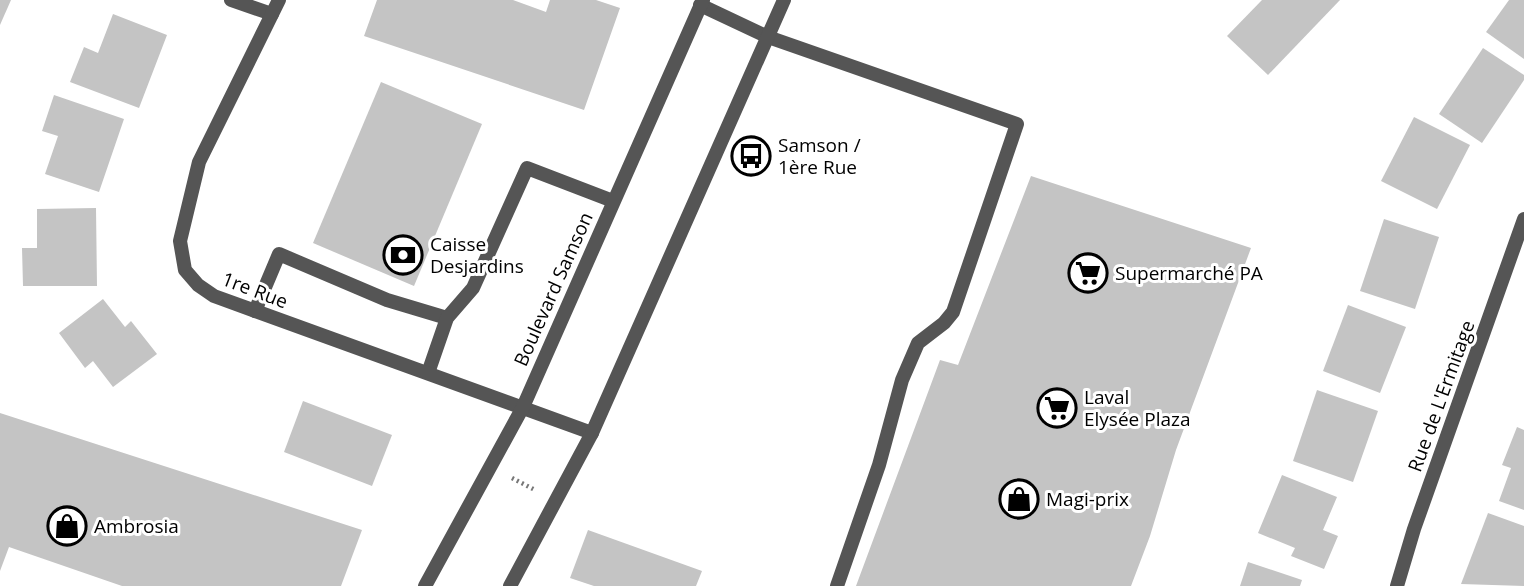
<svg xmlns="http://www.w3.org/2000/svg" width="1524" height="586" font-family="'Open Sans',sans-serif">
	<rect width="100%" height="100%" fill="#fff"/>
	<g fill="#c4c4c4">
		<path d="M0,0H11L0,25Z"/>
		<path d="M377,0H513L546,12L550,0H596L620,8L584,110L364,36Z"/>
		<path d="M1262,0H1340L1268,75L1227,36Z"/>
		<path d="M1509,0H1524V59L1486,32Z"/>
		<path d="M113,14L167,35L139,108L70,82L84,47L98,53Z"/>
		<path d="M1483,48L1524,75V80L1482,143L1439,114Z"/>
		<path d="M381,82L482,124L414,286L313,243Z"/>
		<path d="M54,95L124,119L99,192L45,174L58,136L42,131Z"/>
		<path d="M1414,117L1470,145L1437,209L1381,181Z"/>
		<path d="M1031,176L1251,248L1176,450L1150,536L1131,586H856L940,360L958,365Z"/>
		<path d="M96,208L97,286H23L22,248H37V209Z"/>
		<path d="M1384,219L1439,237L1415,309L1360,291Z"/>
		<path d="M103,299L125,327L131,321L157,354L113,387L93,361L85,368L59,333Z"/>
		<path d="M1348,305L1406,327L1380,393L1323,371Z"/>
		<path d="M1317,390L1378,411L1353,482L1293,461Z"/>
		<path d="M303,401L392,435L372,486L284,452Z"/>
		<path d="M0,413L362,530L341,586H122L9,547L0,571Z"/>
		<path d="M1517,427L1524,430V510L1499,501L1511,468L1502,465Z"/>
		<path d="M1282,475L1337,497L1323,530L1338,536L1324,569L1291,556L1295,548L1258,533Z"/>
		<path d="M1488,513L1524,526V586L1461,584Z"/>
		<path d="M588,530L702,571L696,586H594L570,578Z"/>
		<path d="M1248,562L1302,580L1300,586H1240Z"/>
	</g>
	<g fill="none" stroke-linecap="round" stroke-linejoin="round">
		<path stroke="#777" stroke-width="4.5" stroke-dasharray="2 3.5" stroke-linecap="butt" d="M512,478L535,490"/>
		<g stroke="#555" stroke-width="14">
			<path d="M700,5L768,37L1017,124L953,312L944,323L918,343L902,380L879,465L837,586"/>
			<path d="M255,311L279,254L387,300L447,318"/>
			<path d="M428,373L447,318L473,288L527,168L613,201"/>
		</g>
		<g stroke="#555" stroke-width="14">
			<path d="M231,0L272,14"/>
			<path d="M279,0L199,162L180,241L185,270L198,285L214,296L592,433"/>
			<path d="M1397,586L1414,529L1524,219"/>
		</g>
		<g stroke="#555" stroke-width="14">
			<path d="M425,586L523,407L703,0"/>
			<path d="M510,586L592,433L784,0"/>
		</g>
	</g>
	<defs>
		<g id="bus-ring" transform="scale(2.0125)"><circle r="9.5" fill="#fff" stroke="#000" stroke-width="1.5"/><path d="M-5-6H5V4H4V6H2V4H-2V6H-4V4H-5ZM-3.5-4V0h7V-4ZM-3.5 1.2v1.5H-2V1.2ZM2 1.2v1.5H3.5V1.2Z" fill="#000"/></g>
		<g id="bank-ring" transform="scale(2.0125)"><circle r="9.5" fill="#fff" stroke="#000" stroke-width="1.5"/><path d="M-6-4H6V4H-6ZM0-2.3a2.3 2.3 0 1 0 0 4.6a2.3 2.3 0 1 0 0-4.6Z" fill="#000"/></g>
		<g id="supermarket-ring" transform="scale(2.0125)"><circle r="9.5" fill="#fff" stroke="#000" stroke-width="1.5"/><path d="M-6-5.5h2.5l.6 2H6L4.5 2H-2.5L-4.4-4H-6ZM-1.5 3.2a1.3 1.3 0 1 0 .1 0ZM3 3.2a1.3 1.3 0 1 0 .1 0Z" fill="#000"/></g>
		<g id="shop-ring" transform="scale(2.0125)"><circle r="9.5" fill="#fff" stroke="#000" stroke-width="1.5"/><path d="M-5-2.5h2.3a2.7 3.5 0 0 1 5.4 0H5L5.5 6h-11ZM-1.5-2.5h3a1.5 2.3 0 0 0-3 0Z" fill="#000"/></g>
	</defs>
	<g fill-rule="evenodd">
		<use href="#bus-ring" x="751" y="156"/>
		<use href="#bank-ring" x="403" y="255"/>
		<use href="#supermarket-ring" x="1088" y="273"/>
		<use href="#supermarket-ring" x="1057" y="408"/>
		<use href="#shop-ring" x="1019" y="499"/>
		<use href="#shop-ring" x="67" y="526"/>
	</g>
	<g text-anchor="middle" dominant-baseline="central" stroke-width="6" stroke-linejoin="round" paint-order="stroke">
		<g font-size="19" fill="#000" stroke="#fff" text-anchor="start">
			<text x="778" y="145">Samson /<tspan x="778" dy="22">1ère Rue</tspan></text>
			<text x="430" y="244">Caisse<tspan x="430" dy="22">Desjardins</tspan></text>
			<text x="1115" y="273">Supermarché PA</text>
			<text x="1084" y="397">Laval<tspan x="1084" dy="22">Elysée Plaza</tspan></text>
			<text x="1046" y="499">Magi-prix</text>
			<text x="94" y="526">Ambrosia</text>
		</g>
		<g font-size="19" fill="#000" stroke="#fff">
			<text transform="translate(553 289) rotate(-66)">Boulevard Samson</text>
			<text transform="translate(255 290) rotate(21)">1re Rue</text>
			<text transform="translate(1441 396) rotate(-70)">Rue de L'Ermitage</text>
		</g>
	</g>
</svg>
